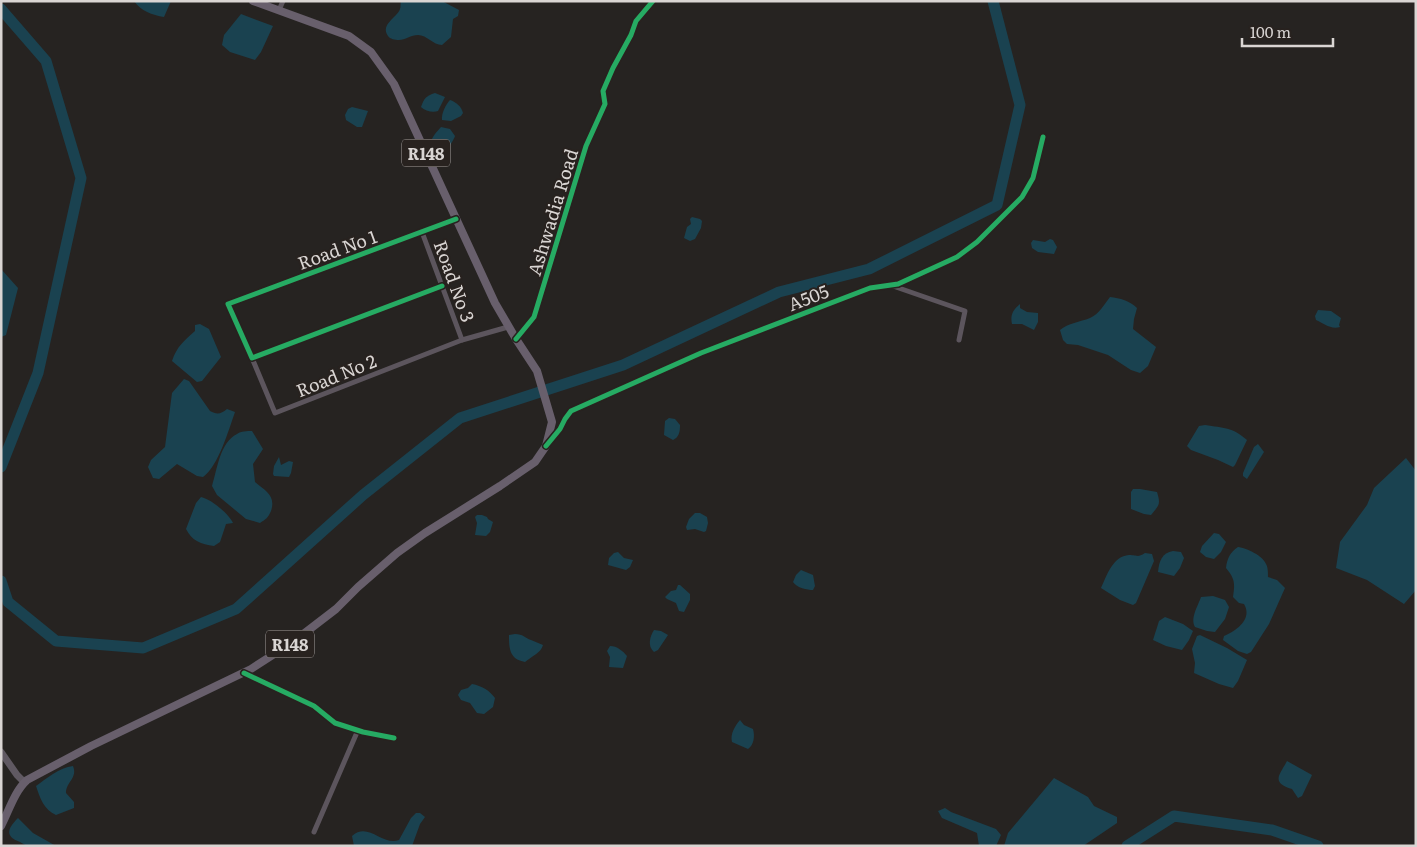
<svg xmlns="http://www.w3.org/2000/svg" width="1417" height="847" font-family="Literata,serif">
	<rect width="100%" height="100%" fill="#262321"/>
	<g fill="#1a4250">
		<path d="M134,1H171L164,17C152,15 141,11 134,1Z"/>
		<path d="M401,1H442L459,10L458,16L453,19L451,37L442,45C433,45 427,35 418,35C411,35 405,40 399,40C395,40 390,39 388,36C380,24 397,18 400,9C401,7 400,4 401,1Z"/>
		<path d="M241,14L273,26L261,52L255,60L230,52L222,45L224,35Z"/>
		<path d="M435,93L445,97L438,111C433,113 425,111 421,107C424,98 426,96 435,93Z"/>
		<path d="M450,100C456,102 461,106 463,113L461,116L451,121L442,120C441,114 446,104 450,100Z"/>
		<path d="M352,107L368,111L362,127H357L346,120L345,115L348,109Z"/>
		<path d="M441,127L450,129L455,136C454,140 449,146 446,151L439,155C424,145 433,136 441,127Z"/>
		<path d="M692,217L700,219L702,221L701,228L695,239L690,241L684,238L687,227L691,224L690,219Z"/>
		<path d="M1050,239L1053,240L1057,247L1054,254L1038,252L1032,248L1031,243L1033,240L1045,242Z"/>
		<path d="M1,269L18,288L6,335L1,337Z"/>
		<path d="M1110,297C1120,298 1130,301 1137,308L1134,319L1133,329L1156,347L1148,366L1140,373L1131,370L1108,355L1078,345L1067,344L1063,340L1060,330C1068,323 1080,322 1090,318C1099,314 1104,305 1110,297Z"/>
		<path d="M1020,304V308L1027,312L1038,313V322L1034,330L1022,324H1012C1010,315 1013,310 1020,304Z"/>
		<path d="M1318,310L1331,311L1341,318L1339,325L1340,327C1331,330 1323,323 1316,320L1315,316Z"/>
		<path d="M200,324L209,329L221,357L202,381L197,382L172,361C177,346 184,341 195,331V325Z"/>
		<path d="M184,379L189,381L210,411C217,415 221,414 227,409L235,412C229,429 218,467 203,477L197,476L177,464L159,479L153,478L148,467L151,460L165,447L172,393Z"/>
		<path d="M669,418L675,419L680,425C680,432 679,437 673,440L664,435L665,421Z"/>
		<path d="M1205,425C1224,428 1232,427 1247,440L1235,465L1233,467L1218,460L1191,450L1187,446L1199,426Z"/>
		<path d="M252,431L263,449L253,464L255,482C266,491 276,496 271,511C268,518 266,519 260,523L246,519L217,495L212,486C217,470 220,442 237,434C241,431 247,431 252,431Z"/>
		<path d="M1258,444L1264,452L1247,479L1243,476V473L1254,447Z"/>
		<path d="M279,457L281,465L289,461L293,462L291,473L289,477L274,476L273,474L274,466Z"/>
		<path d="M1406,458L1416,471V590L1404,604L1367,580L1336,568L1340,542L1367,505L1374,488Z"/>
		<path d="M1133,489H1140L1157,492C1161,505 1159,505 1151,515L1144,514L1131,509V492Z"/>
		<path d="M201,497C211,499 229,514 233,523L226,524L220,542L214,546C201,544 192,541 186,529L196,503Z"/>
		<path d="M695,513H700L707,517L708,523L706,531L704,532L695,529L687,530L686,527L689,519Z"/>
		<path d="M477,515H482L487,517L488,519L493,522L490,532L486,536L475,535L477,523L475,517Z"/>
		<path d="M1214,533L1219,534L1226,542L1221,552L1214,559L1206,557L1200,552L1202,546Z"/>
		<path d="M1238,547C1247,548 1263,556 1266,564C1268,567 1268,573 1268,577L1277,580L1285,588L1269,624L1251,652L1247,654L1238,651L1223,640L1224,636C1236,631 1253,619 1244,604L1239,603L1233,597C1235,583 1235,579 1226,568C1227,559 1230,552 1238,547Z"/>
		<path d="M1173,551L1181,552L1184,558L1180,568L1174,576L1158,572C1159,561 1162,553 1173,551Z"/>
		<path d="M618,552L624,558L633,560L630,567L626,570L608,565L609,558L614,553Z"/>
		<path d="M1145,553L1152,554L1154,561L1136,603L1133,605L1120,600L1101,588C1107,575 1113,556 1129,555C1138,555 1137,558 1145,553Z"/>
		<path d="M801,570L813,575L815,586L813,590C807,590 797,588 793,582L796,575Z"/>
		<path d="M678,585H680L690,594V600L684,612L679,611L676,603L667,599L665,597L671,591L676,590Z"/>
		<path d="M1213,596L1225,600L1229,607L1225,619L1215,632L1207,631L1195,627C1190,618 1198,606 1201,597Z"/>
		<path d="M1165,617L1183,624L1193,631L1189,640L1182,650L1166,646L1153,640L1159,621Z"/>
		<path d="M654,630L661,631L668,635L658,650L654,652C647,646 650,636 654,630Z"/>
		<path d="M515,634C523,634 525,638 531,640C535,642 539,643 543,645C541,653 532,656 525,662C510,659 509,650 509,635Z"/>
		<path d="M1200,635L1227,648L1247,660L1238,681L1233,688L1219,684L1194,673L1195,663L1192,649L1197,636Z"/>
		<path d="M610,646C617,646 623,651 627,656L623,668L609,667L610,657L607,651Z"/>
		<path d="M472,684C482,686 489,690 495,698L493,707L484,714L477,713L470,703L461,700L458,695L461,690L468,688Z"/>
		<path d="M740,720L744,725L753,729C755,736 754,745 748,749L732,742C730,734 735,726 740,720Z"/>
		<path d="M1287,761L1312,775L1302,796L1298,798L1292,789C1271,782 1279,776 1287,761Z"/>
		<path d="M73,766C78,778 66,782 66,793L74,802V808L56,815C44,810 40,798 36,786C47,778 59,768 73,766Z"/>
		<path d="M1054,778L1088,797L1094,806L1117,817V823L1083,846H1004L1008,833Z"/>
		<path d="M945,808L951,812L996,829L1001,835L996,846H979L977,833L942,818L938,811Z"/>
		<path d="M416,813H420L425,817L420,824L412,846H354L352,836C368,821 382,846 399,840L411,818Z"/>
		<path d="M18,818L33,833L56,846C47,846 36,847 27,846C25,845 22,843 20,842C4,836 8,828 18,818Z"/>
	</g>
	<g fill="none" stroke-linecap="round" stroke-linejoin="round">
		<g stroke="#1a4250" stroke-width="11">
			<path d="M1,9L46,61L81,178L38,373L1,467"/>
			<path d="M1,581L8,602L56,641L143,648L236,609L363,495L460,418L623,365L779,292L869,269L997,205L1020,105L993,1"/>
			<path d="M1127,846L1174,816L1272,830L1318,846"/>
		</g>
		<g stroke="#5c555d" stroke-width="5">
			<path d="M279,10L283,1"/>
			<path d="M422,232L462,340"/>
			<path d="M442,286L252,358L228,304L456,219"/>
			<path d="M893,286L965,311L959,340"/>
			<path d="M516,339L534,317L586,146L605,104L603,91L613,68L631,35L636,21L653,1"/>
			<path d="M252,358L275,413L462,340L508,327"/>
			<path d="M548,444L560,429L565,419L571,411L701,353L870,288L898,284L957,257L977,242L1022,197L1033,178L1043,137"/>
			<path d="M244,673L314,706L335,723L363,732L394,738"/>
			<path d="M314,832L358,730"/>
		</g>
		<path stroke="#605962" stroke-width="7" d="M1,752L17,775L24,782"/>
		<path stroke="#685f6c" stroke-width="8" d="M1,826C9,811 14,792 27,780L91,746L251,669L293,642L336,609L358,587L397,553L425,533L500,486L535,462L546,446L552,422L537,371L516,339L495,303L394,84L371,52L349,36L253,1"/>
		<g stroke="#28221f" stroke-width="8">
			<g id="cycleway">
				<path d="M442,286L252,358L228,304L456,219"/>
				<path d="M516,339L534,317L586,146L605,104L603,91L613,68L631,35L636,21L653,1"/>
				<path d="M546,446L560,429L565,419L571,411L701,353L870,288L898,284L957,257L977,242L1022,197L1033,178L1043,137"/>
				<path d="M244,673L314,706L335,723L363,732L394,738"/>
			</g>
		</g>
		<use href="#cycleway" stroke="#26ab63" stroke-width="5"/>
	</g>
	<g text-anchor="middle" dominant-baseline="central" stroke-width="4" stroke-linejoin="round" paint-order="stroke">
		<g fill="#28221f" stroke="#a49f9d" stroke-width="1">
			<rect x="402" y="139.5" width="48" height="27" rx="4"/>
			<rect x="266" y="630.5" width="48" height="27" rx="4"/>
		</g>
		<g font-size="16" font-weight="bold" fill="#d9d5d3">
			<text x="426" y="153">R148</text>
			<text x="290" y="644">R148</text>
		</g>
		<g font-size="18" fill="#d9d5d3" stroke="#28221f">
			<text transform="translate(552 212) rotate(-73)">Ashwadia Road</text>
			<text transform="translate(337 249) rotate(-20)">Road No 1</text>
			<text transform="translate(455 281) rotate(70)">Road No 3</text>
			<text transform="translate(808 297) rotate(-21)">A505</text>
			<text transform="translate(336 375) rotate(-22)">Road No 2</text>
		</g>
	</g>
	<rect width="1417" height="847" fill="none" stroke="#d9d5d3" stroke-width="5"/>
	<path d="M1242 38v8h91v-8" fill="none" stroke="#d9d5d3" stroke-width="2.5"/>
	<text x="1250" y="38" font-size="15" fill="#d9d5d3" stroke="#28221f" stroke-width="4" paint-order="stroke">100 m</text>
</svg>
